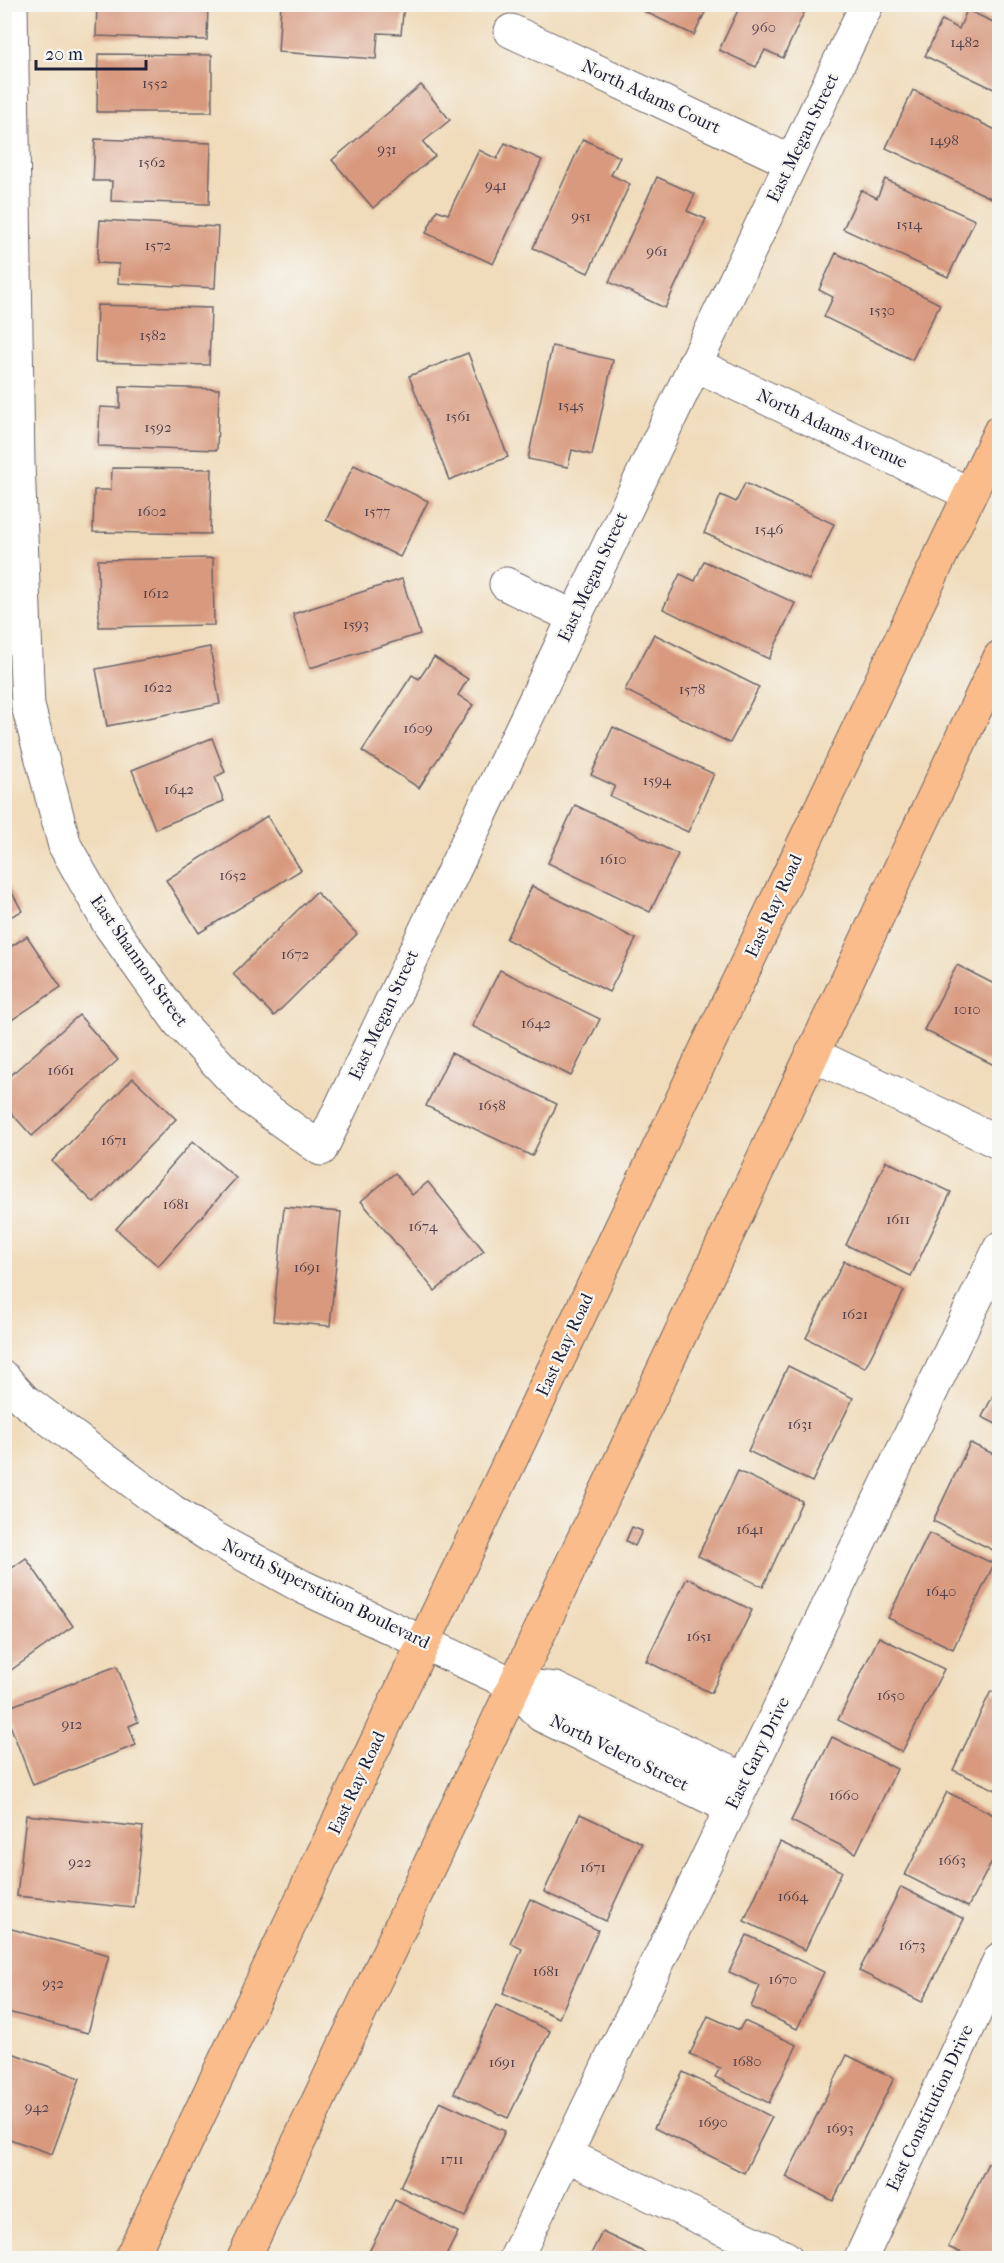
<svg xmlns="http://www.w3.org/2000/svg" width="1004" height="2263" font-family="'IM FELL French Canon',serif">
	<rect width="100%" height="100%" fill="#f6f6f2"/>
	<filter id="ink" filterUnits="userSpaceOnUse"><feTurbulence type="fractalNoise" baseFrequency=".0167" numOctaves="2"/><feDisplacementMap in="SourceGraphic" scale="12" xChannelSelector="R" yChannelSelector="G"/><feConvolveMatrix kernelMatrix="1 2 1 2 8 2 1 2 1" color-interpolation-filters="sRGB"/></filter>
	<filter id="wash" filterUnits="userSpaceOnUse"><feTurbulence type="fractalNoise" baseFrequency=".008" numOctaves="4" result="noise"/><feDisplacementMap in="SourceGraphic" scale="24" xChannelSelector="R" yChannelSelector="G"/><feGaussianBlur stdDeviation="1.35" result="paint"/><feColorMatrix in="noise" values="0 0 0 0 0 0 0 0 0 0 0 0 0 0 0 0 0 1.4 0 .05"/><feComposite in="paint" operator="in"/></filter>
	<g filter="url(#wash)">
		<rect width="100%" height="100%" fill="#f0dbba"/>
		<g id="blocks">
			<g fill="#d8997e">
				<path d="M97,4H208L207,40L96,36Z"/>
				<path d="M281,4H404L401,34L378,33L376,59L278,52Z"/>
				<path d="M644,4H709L694,35L641,10Z"/>
				<path d="M741,4H808L783,58L765,50L756,67L719,50Z"/>
				<path d="M967,10L1000,25V92L925,56L942,20L959,29Z"/>
				<path d="M98,54L212,55V112H97Z"/>
				<path d="M421,85L450,120L423,142L435,156L373,208L332,160Z"/>
				<path d="M913,90L1000,132V191L995,200L886,148Z"/>
				<path d="M95,139L211,143L209,204L111,201L112,181H93Z"/>
				<path d="M583,139L620,157L611,175L630,184L588,273L533,248Z"/>
				<path d="M505,143L542,160L493,264L426,233L437,210L448,214L479,150L497,159Z"/>
				<path d="M657,177L695,194L687,211L706,219L665,308L609,282Z"/>
				<path d="M885,179L975,220L948,277L843,229L861,190L877,198Z"/>
				<path d="M100,220L218,227L215,288L118,283L119,264L97,263Z"/>
				<path d="M836,253L940,304L912,360L824,317L833,297L819,290Z"/>
				<path d="M97,305L211,308L209,365L95,362Z"/>
				<path d="M552,346L613,360L592,455L572,450L568,467L528,459Z"/>
				<path d="M468,353L508,457L449,480L409,376Z"/>
				<path d="M120,386L219,389L217,450L98,446L100,407L120,408Z"/>
				<path d="M354,465L428,501L400,557L326,520Z"/>
				<path d="M112,468L212,469L210,534L93,532L94,490H111Z"/>
				<path d="M745,483L834,524L809,580L704,533L721,495L736,502Z"/>
				<path d="M213,558L214,625L99,627L98,560Z"/>
				<path d="M704,561L795,603L769,659L663,609L680,574L695,581Z"/>
				<path d="M402,579L420,634L310,668L293,614Z"/>
				<path d="M654,634L759,687L730,743L625,690Z"/>
				<path d="M210,647L220,704L107,726L96,669Z"/>
				<path d="M434,657L468,679L458,695L473,705L419,788L362,751L412,675L419,679Z"/>
				<path d="M613,727L714,774L688,832L610,796L615,786L591,775Z"/>
				<path d="M212,738L225,772L215,777L224,801L155,829L132,770Z"/>
				<path d="M575,805L678,854L650,912L548,863Z"/>
				<path d="M267,816L301,870L199,933L166,880Z"/>
				<path d="M4,878L22,911L4,920Z"/>
				<path d="M532,886L636,939L609,992L506,939Z"/>
				<path d="M316,892L357,934L274,1016L233,974Z"/>
				<path d="M27,936L61,987L4,1025V951Z"/>
				<path d="M957,965L1000,987V1068L924,1030Z"/>
				<path d="M500,970L600,1019L571,1076L472,1026Z"/>
				<path d="M79,1015L118,1060L32,1136L4,1105V1081Z"/>
				<path d="M451,1053L557,1104L532,1156L426,1106Z"/>
				<path d="M133,1078L176,1119L94,1203L52,1161Z"/>
				<path d="M193,1141L236,1178L158,1266L116,1229Z"/>
				<path d="M886,1161L951,1192L911,1276L846,1245Z"/>
				<path d="M395,1173L412,1195L428,1182L484,1251L435,1291L361,1201Z"/>
				<path d="M284,1207L341,1212L330,1326L273,1321Z"/>
				<path d="M844,1261L904,1291L865,1368L806,1338Z"/>
				<path d="M788,1366L853,1398L812,1482L748,1451Z"/>
				<path d="M1000,1382V1426L982,1417Z"/>
				<path d="M970,1443L1000,1457V1540L995,1551L933,1521Z"/>
				<path d="M738,1471L802,1501L763,1587L698,1556Z"/>
				<path d="M632,1527L642,1531L635,1546L626,1541Z"/>
				<path d="M929,1533L994,1564L953,1649L888,1618Z"/>
				<path d="M26,1558L73,1626L4,1675V1574Z"/>
				<path d="M687,1578L752,1610L711,1693L646,1661Z"/>
				<path d="M879,1637L944,1669L902,1752L838,1720Z"/>
				<path d="M117,1666L138,1722L129,1726L136,1745L33,1785L4,1709Z"/>
				<path d="M991,1691L1000,1695V1792L953,1770Z"/>
				<path d="M832,1737L897,1769L856,1853L791,1821Z"/>
				<path d="M947,1792L1000,1818V1846L968,1907L905,1875Z"/>
				<path d="M580,1814L642,1843L606,1921L544,1892Z"/>
				<path d="M26,1815L143,1827L134,1908L17,1896Z"/>
				<path d="M780,1842L842,1871L805,1950L744,1921Z"/>
				<path d="M901,1887L964,1919L922,2002L859,1971Z"/>
				<path d="M530,1899L598,1930L559,2018L503,1993L522,1949L510,1943Z"/>
				<path d="M4,1927L109,1955L88,2033L4,2011Z"/>
				<path d="M747,1935L824,1972L797,2029L751,2007L760,1986L729,1972Z"/>
				<path d="M496,2005L550,2031L508,2118L454,2093Z"/>
				<path d="M708,2016L739,2030L744,2021L797,2045L769,2103L715,2077L720,2068L690,2054Z"/>
				<path d="M4,2050L80,2078L52,2154L4,2137Z"/>
				<path d="M847,2055L894,2078L833,2201L786,2177Z"/>
				<path d="M683,2072L772,2117L744,2173L654,2128Z"/>
				<path d="M440,2101L505,2131L465,2217L400,2187Z"/>
				<path d="M988,2163L1000,2168V2258H973L948,2247Z"/>
				<path d="M395,2200L458,2232L445,2258H366Z"/>
				<path d="M602,2232L656,2258H589Z"/>
			</g>
		</g>
	</g>
	<g filter="url(#ink)">
		<use href="#blocks" fill-opacity="0" stroke="#6a6367" stroke-width="1.5"/>
		<g fill="none" stroke-linecap="round" stroke-linejoin="round">
			<g stroke="#6a6367" stroke-width="35">
				<g id="minor">
					<path d="M11,4L18,464L28,706L65,846L109,924L179,1022L250,1098L321,1149L867,4"/>
					<path d="M511,31L791,162"/>
					<path d="M694,364L970,494"/>
					<path d="M506,584L574,617"/>
					<path d="M812,1054L1000,1143"/>
					<path d="M4,1378L24,1400L172,1511L212,1537L303,1587L515,1685L555,1689L745,1780"/>
					<path d="M515,1685L541,1715L732,1808"/>
					<path d="M566,2155L786,2258"/>
					<path d="M516,2258L1000,1248"/>
					<path d="M861,2258L1000,1959"/>
				</g>
			</g>
			<g stroke="#6a6367" stroke-width="35">
				<g id="major">
					<path d="M131,2258L1000,431"/>
					<path d="M244,2258L1000,657"/>
				</g>
			</g>
			<use href="#minor" stroke="#fff" stroke-width="33"/>
			<use href="#major" stroke="#f9bc8a" stroke-width="33"/>
		</g>
	</g>
	<g text-anchor="middle" dominant-baseline="central" stroke-width="4.5" stroke-linejoin="round" paint-order="stroke">
		<g font-size="15" fill="#50404c">
			<text x="764" y="27">960</text>
			<text x="965" y="42">1482</text>
			<text x="155" y="83">1552</text>
			<text x="944" y="140">1498</text>
			<text x="387" y="149">931</text>
			<text x="152" y="162">1562</text>
			<text x="496" y="185">941</text>
			<text x="581" y="216">951</text>
			<text x="909" y="224">1514</text>
			<text x="158" y="245">1572</text>
			<text x="657" y="251">961</text>
			<text x="882" y="310">1530</text>
			<text x="153" y="335">1582</text>
			<text x="571" y="405">1545</text>
			<text x="458" y="416">1561</text>
			<text x="158" y="427">1592</text>
			<text x="152" y="511">1602</text>
			<text x="377" y="511">1577</text>
			<text x="769" y="529">1546</text>
			<text x="156" y="593">1612</text>
			<text x="356" y="624">1593</text>
			<text x="158" y="687">1622</text>
			<text x="692" y="689">1578</text>
			<text x="418" y="728">1609</text>
			<text x="657" y="780">1594</text>
			<text x="179" y="789">1642</text>
			<text x="613" y="859">1610</text>
			<text x="233" y="875">1652</text>
			<text x="295" y="954">1672</text>
			<text x="967" y="1009">1010</text>
			<text x="536" y="1023">1642</text>
			<text x="61" y="1070">1661</text>
			<text x="492" y="1105">1658</text>
			<text x="114" y="1140">1671</text>
			<text x="176" y="1204">1681</text>
			<text x="898" y="1219">1611</text>
			<text x="423" y="1226">1674</text>
			<text x="307" y="1267">1691</text>
			<text x="855" y="1314">1621</text>
			<text x="800" y="1424">1631</text>
			<text x="750" y="1529">1641</text>
			<text x="941" y="1591">1640</text>
			<text x="699" y="1636">1651</text>
			<text x="891" y="1695">1650</text>
			<text x="72" y="1724">912</text>
			<text x="844" y="1795">1660</text>
			<text x="952" y="1860">1663</text>
			<text x="80" y="1862">922</text>
			<text x="593" y="1867">1671</text>
			<text x="793" y="1896">1664</text>
			<text x="912" y="1945">1673</text>
			<text x="546" y="1971">1681</text>
			<text x="783" y="1979">1670</text>
			<text x="53" y="1983">932</text>
			<text x="747" y="2061">1680</text>
			<text x="502" y="2062">1691</text>
			<text x="37" y="2107">942</text>
			<text x="713" y="2122">1690</text>
			<text x="840" y="2128">1693</text>
			<text x="452" y="2159">1711</text>
		</g>
		<g font-size="18" fill="#22223b" stroke="#f6f6f2">
			<text transform="translate(651 97) rotate(25)">North Adams Court</text>
			<text transform="translate(803 138) rotate(-64)">East Megan Street</text>
			<text transform="translate(832 429) rotate(25)">North Adams Avenue</text>
			<text transform="translate(593 577) rotate(-65)">East Megan Street</text>
			<text transform="translate(774 906) rotate(-65)">East Ray Road</text>
			<text transform="translate(139 961) rotate(55)">East Shannon Street</text>
			<text transform="translate(384 1015) rotate(-65)">East Megan Street</text>
			<text transform="translate(565 1345) rotate(-65)">East Ray Road</text>
			<text transform="translate(326 1594) rotate(26)">North Superstition Boulevard</text>
			<text transform="translate(619 1753) rotate(26)">North Velero Street</text>
			<text transform="translate(758 1753) rotate(-64)">East Gary Drive</text>
			<text transform="translate(357 1783) rotate(-65)">East Ray Road</text>
			<text transform="translate(930 2108) rotate(-65)">East Constitution Drive</text>
		</g>
	</g>
	<rect width="1004" height="2263" fill="none" stroke="#f6f6f2" stroke-width="24"/>
	<path d="M36 60v9h110v-9" fill="none" stroke="#22223b" stroke-width="3"/>
	<text x="45" y="60" font-size="18" fill="#22223b" stroke="#f6f6f2" stroke-width="4.5" paint-order="stroke">20 m</text>
</svg>
